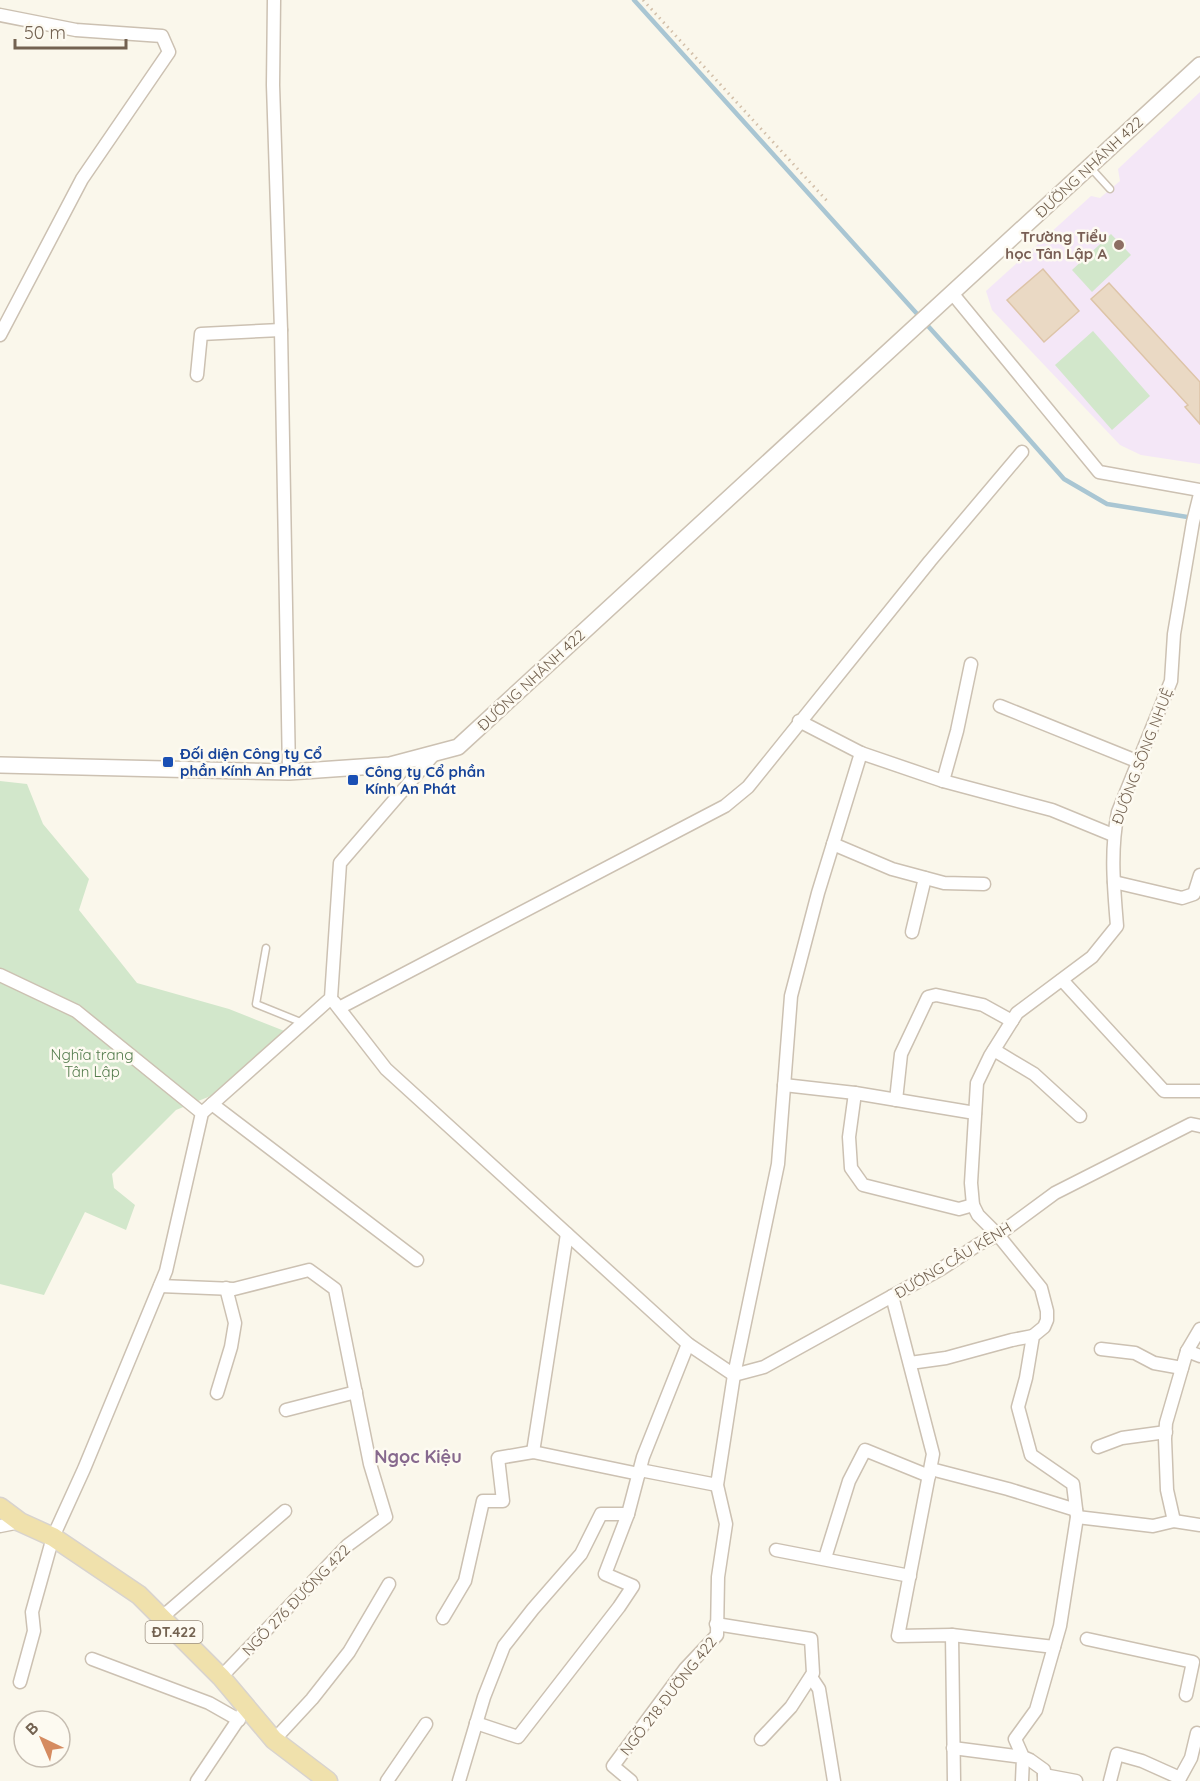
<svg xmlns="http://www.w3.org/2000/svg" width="1200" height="1781" font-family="Quicksand,sans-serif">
	<rect width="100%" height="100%" fill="#faf7eb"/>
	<path fill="#f4e7f7" d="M1200,92V464L1141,455L1120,445L992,310L986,291L1091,196L1100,198L1120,181L1118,169Z"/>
	<g fill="#d2e7cb">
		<path d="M1111,234L1131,255L1092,292L1072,270Z"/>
		<path d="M1093,331L1150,396L1112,430L1055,365Z"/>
		<path d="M0,781L27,784L43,824L89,879L79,910L137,983L229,1009L287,1032L218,1093L176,1110L112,1174L114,1188L135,1205L126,1230L85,1212L44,1295L0,1284Z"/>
	</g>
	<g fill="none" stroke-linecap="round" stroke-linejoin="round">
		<path stroke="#a9c6d3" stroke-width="4.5" d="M634,0L983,387L1064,479L1107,504L1200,519"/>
	</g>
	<g fill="#ead9c4" stroke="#ddc4a8" stroke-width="1.5">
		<path d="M1043,269L1079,311L1044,342L1007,300Z"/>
		<path d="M1109,283L1200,382V424L1185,407L1188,405L1091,299Z"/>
	</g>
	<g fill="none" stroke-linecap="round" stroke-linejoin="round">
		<g stroke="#ccc1b2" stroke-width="9">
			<g id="service">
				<path d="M1090,167L1110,189"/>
				<path d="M266,948L256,1004L303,1023"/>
			</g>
		</g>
		<g stroke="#ccc1b2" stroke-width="15">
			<g id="minor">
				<path d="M274,0L273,85L281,330L289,772"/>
				<path d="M0,15L76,30L162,36L169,52L82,179L0,335"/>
				<path d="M952,293L1099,472L1200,490"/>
				<path d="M197,375L201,334L281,330"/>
				<path d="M1000,706L1139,762"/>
				<path d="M799,721L861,753L943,781L1052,810L1113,835"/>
				<path d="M943,781L957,731L971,664"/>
				<path d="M833,844L892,869L944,883L984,884"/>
				<path d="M1114,882L1182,898L1194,894L1200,875"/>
				<path d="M912,932L925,878"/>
				<path d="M0,975L76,1011L202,1113"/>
				<path d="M1062,980L1164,1091H1200"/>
				<path d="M334,1002L386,1069L688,1344L734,1375"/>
				<path d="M339,1008L725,806L748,787L930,561L1022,452"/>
				<path d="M994,1050L1034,1074L1080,1116"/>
				<path d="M784,1085L855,1093L975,1113"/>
				<path d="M855,1093L849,1137L851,1168L863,1185L959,1209L973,1205"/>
				<path d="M896,1100L901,1054L928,997L936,995L983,1005L1012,1021"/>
				<path d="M212,1104L417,1260"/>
				<path d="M160,1286L234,1289L309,1270L335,1289L370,1464L386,1517L348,1545L221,1677"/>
				<path d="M892,1296L933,1454L898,1636L952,1635L1054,1647"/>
				<path d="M1101,1349L1135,1353L1154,1363L1182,1368"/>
				<path d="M1187,1351L1200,1356"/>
				<path d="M910,1363L946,1358L1012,1340L1033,1336"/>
				<path d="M734,1375L764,1367L941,1269L979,1244L998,1235L1055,1193L1191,1124L1200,1126"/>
				<path d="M217,1393L231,1347L235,1323L226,1288"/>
				<path d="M286,1410L356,1392"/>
				<path d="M1098,1447L1122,1438L1166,1432"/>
				<path d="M533,1452L567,1234"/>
				<path d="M931,1469L1008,1489L1076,1510"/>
				<path d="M640,1470L717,1485"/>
				<path d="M1077,1517L1153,1526L1174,1521L1200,1525"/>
				<path d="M1174,1521L1167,1490L1165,1439L1166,1423L1187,1351L1200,1329"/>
				<path d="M0,1526L20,1522"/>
				<path d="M776,1550L910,1576"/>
				<path d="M825,1558L849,1481L865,1450L929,1476"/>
				<path d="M161,1618L285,1511"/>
				<path d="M443,1618L465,1581L483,1501H503L498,1458L533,1452L639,1474"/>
				<path d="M716,1624L811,1639L813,1673L791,1707L761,1739"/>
				<path d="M952,1635L954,1781"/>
				<path d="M1087,1639L1193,1662L1186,1695"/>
				<path d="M92,1659L209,1703L239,1720"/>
				<path d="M811,1677L819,1689L834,1781"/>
				<path d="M20,1682L34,1631L32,1612L53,1537L84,1469L166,1271L202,1113L331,998L340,863L435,753"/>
				<path d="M476,1723L518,1737L619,1607L633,1586L605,1574L628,1514"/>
				<path d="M274,1740L312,1699L349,1652L389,1584"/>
				<path d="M953,1748L1023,1757L1022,1781"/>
				<path d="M1044,1775L1076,1781"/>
				<path d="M197,1781L242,1714"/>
				<path d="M387,1781L426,1724"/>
				<path d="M459,1781L484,1697L504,1646L533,1609L581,1554L601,1514H628L643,1457L688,1344"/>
				<path d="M631,1781L613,1766L685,1669L717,1635L718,1577L726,1524L717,1485L734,1375L778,1164L791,996L818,893L861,753"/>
				<path d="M1044,1781V1770L1030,1760L1023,1757L1015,1739L1036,1710L1060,1626L1077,1517L1073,1484L1031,1455L1018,1407L1026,1378L1033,1336L1044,1327L1047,1320V1311L1041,1288L998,1235L978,1215L973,1205L971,1183L977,1083L990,1056L1017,1013L1092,957L1117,926C1114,888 1110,851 1118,812L1171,681L1174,634L1193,522L1200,494"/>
				<path d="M1110,1781L1117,1754L1142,1761L1180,1778L1191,1758L1197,1733"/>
			</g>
		</g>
		<g stroke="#ccc1b2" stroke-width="18">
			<path id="tertiary" d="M0,765L289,772L390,765L458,747L1200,65"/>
		</g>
		<g stroke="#d8d3ce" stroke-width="21">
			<path id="primary" d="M0,1507L20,1522L53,1537L139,1595L221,1677L274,1740L328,1781"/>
		</g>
		<path stroke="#d2bfa9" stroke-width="3" stroke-dasharray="1.5 4.5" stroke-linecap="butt" d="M643,0L828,202"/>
		<use href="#service" stroke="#fff" stroke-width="6"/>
		<use href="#minor" stroke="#fff" stroke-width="12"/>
		<use href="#tertiary" stroke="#fff" stroke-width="15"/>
		<use href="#primary" stroke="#f0e1ac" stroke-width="18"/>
	</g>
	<circle fill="#8d6e63" stroke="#fdfaf1" stroke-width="2" cx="1119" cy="245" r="6"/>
	<g fill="#1a4fb4" stroke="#fdfaf1" stroke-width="2">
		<rect x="162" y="756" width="12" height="12" rx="3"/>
		<rect x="347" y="774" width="12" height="12" rx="3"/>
	</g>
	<g text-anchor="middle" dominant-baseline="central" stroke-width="5" stroke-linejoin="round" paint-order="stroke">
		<rect fill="#fdfaf1" stroke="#9c9081" stroke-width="1.5" x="145.5" y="1621" width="57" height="22" rx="4.5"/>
		<g font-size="14" font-weight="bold" fill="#736251">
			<text x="174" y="1632">ĐT.422</text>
		</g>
		<g font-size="15" fill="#736251" stroke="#fdfaf1">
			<text transform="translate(1089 167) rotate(-43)">ĐƯỜNG NHÁNH 422</text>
			<text transform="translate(531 680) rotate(-43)">ĐƯỜNG NHÁNH 422</text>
			<text transform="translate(1142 756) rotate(-69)">ĐƯỜNG SÔNG NHUỆ</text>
			<text transform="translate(953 1260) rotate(-31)">ĐƯỜNG CẦU KÊNH</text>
			<text transform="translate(296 1600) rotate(-46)">NGÕ 276 ĐƯỜNG 422</text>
			<text transform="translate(668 1696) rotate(-52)">NGÕ 218 ĐƯỜNG 422</text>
		</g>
		<g font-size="15" font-weight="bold" fill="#785e54" stroke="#fdfaf1" text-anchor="end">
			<text x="1107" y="236">Trường Tiểu<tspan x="1107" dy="17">học Tân Lập A</tspan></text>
		</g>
		<g font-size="15" font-weight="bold" fill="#164399" stroke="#fdfaf1" text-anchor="start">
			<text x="180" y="753">Đối diện Công ty Cổ<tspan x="180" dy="17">phần Kính An Phát</tspan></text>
			<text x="365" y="771">Công ty Cổ phần<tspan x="365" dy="17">Kính An Phát</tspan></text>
		</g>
		<g font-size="15" fill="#547c4d" stroke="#fdfaf1">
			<text x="92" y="1054">Nghĩa trang<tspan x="92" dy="17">Tân Lập</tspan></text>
		</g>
		<g font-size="18" font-weight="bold" fill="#87698e" stroke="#fdfaf1">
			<text x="418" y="1456">Ngọc Kiệu</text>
		</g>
	</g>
	<g transform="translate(42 1739) rotate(316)"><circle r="28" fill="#fdfaf1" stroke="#c6bdb1" stroke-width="1.5"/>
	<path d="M0-4.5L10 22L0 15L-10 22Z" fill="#d58b60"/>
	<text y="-9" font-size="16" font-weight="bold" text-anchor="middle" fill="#736251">B</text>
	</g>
	<path d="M15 39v9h111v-9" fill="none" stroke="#736251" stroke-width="3"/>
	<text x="24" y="39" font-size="18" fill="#736251" stroke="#fdfaf1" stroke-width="4.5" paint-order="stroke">50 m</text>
</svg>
